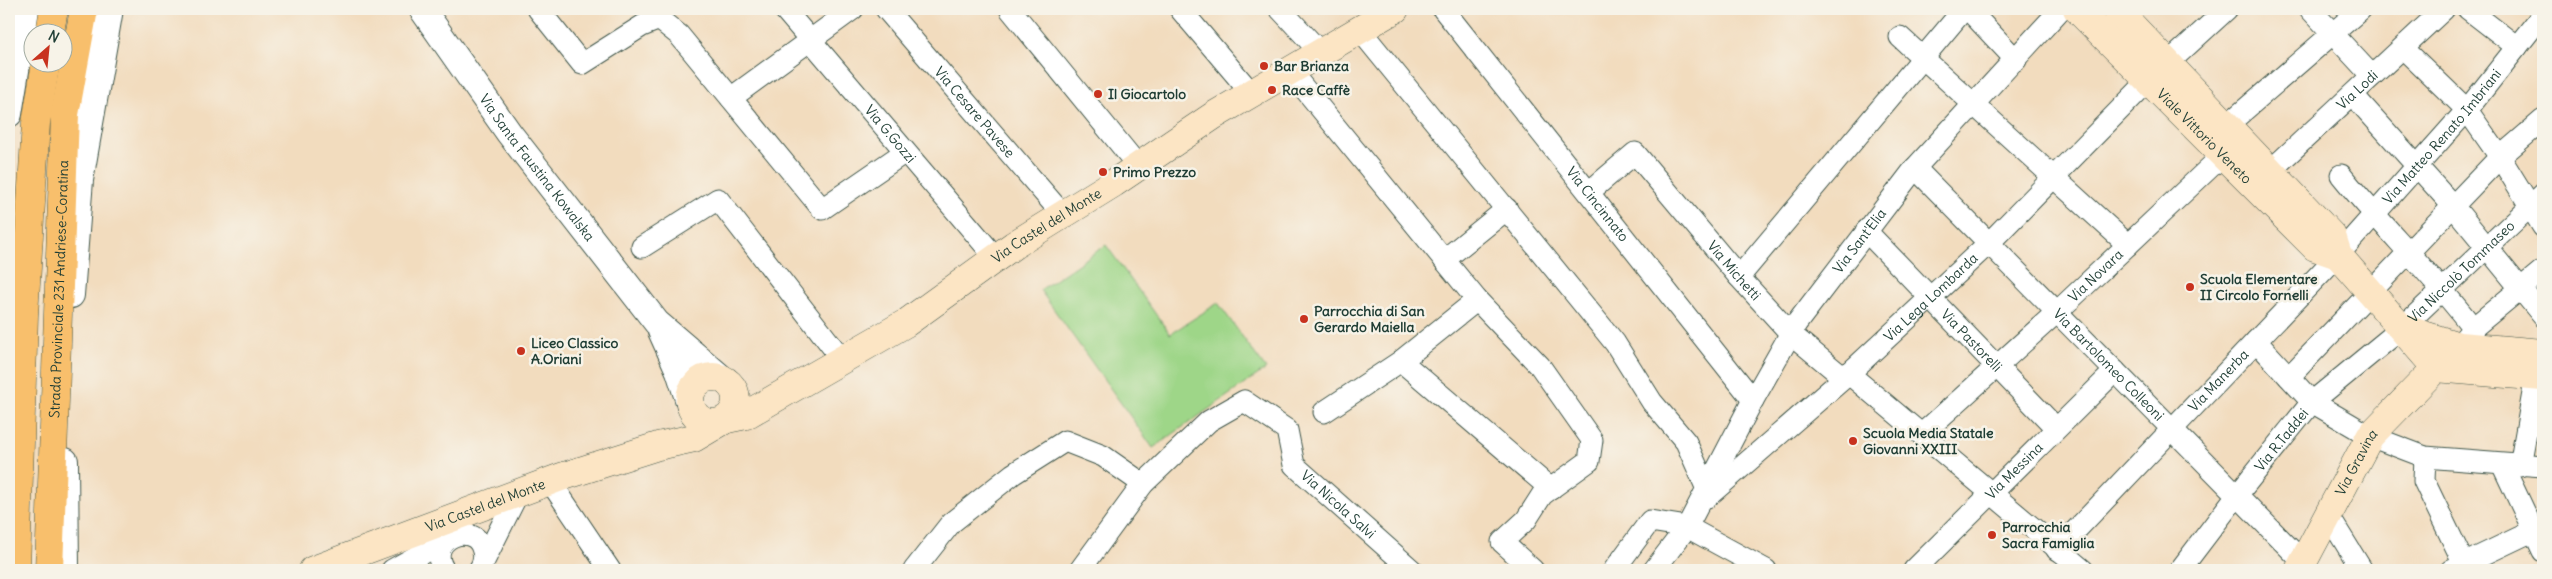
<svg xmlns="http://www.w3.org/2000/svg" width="2552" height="579" font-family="Delius,sans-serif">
	<rect width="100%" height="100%" fill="#f7f3e8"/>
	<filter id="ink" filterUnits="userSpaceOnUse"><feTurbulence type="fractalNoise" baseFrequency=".02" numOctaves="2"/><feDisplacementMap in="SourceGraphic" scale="10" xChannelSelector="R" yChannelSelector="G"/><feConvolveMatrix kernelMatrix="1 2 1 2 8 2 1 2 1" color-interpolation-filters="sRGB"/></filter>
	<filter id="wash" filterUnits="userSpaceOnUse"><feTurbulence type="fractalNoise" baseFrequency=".0096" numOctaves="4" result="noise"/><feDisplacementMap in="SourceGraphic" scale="20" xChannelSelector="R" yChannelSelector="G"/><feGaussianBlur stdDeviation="1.12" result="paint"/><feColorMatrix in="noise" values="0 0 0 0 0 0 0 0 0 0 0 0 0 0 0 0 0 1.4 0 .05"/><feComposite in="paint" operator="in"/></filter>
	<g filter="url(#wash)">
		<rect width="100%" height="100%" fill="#f2dcbe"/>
		<path fill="#9ed688" stroke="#5e8a5e" d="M1106,245L1170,334L1218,303L1266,369L1153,448L1040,290Z"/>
	</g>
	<g filter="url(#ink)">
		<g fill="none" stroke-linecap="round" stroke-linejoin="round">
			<g stroke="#3f5549" stroke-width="23">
				<g id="minor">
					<path d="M538,9L582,64L642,26L659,19L679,35L822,209L905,152"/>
					<path id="s1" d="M784,9L996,258"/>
					<path id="s2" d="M886,9L1063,215"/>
					<path d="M1010,9L1138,166"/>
					<path d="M1180,9L1252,94"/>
					<path d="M1280,9L1321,53"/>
					<path id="s3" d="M1443,9L1753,400"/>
					<path d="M1968,9L2016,60"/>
					<path d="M2310,9L2372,76"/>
					<path d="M2468,9L2517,47"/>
					<path d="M1360,30L1615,343L1652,402L1686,442L1706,487"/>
					<path d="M1900,37L2128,245"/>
					<path d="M2403,48L2467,110L2500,157L2543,227"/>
					<path d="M2167,64L2227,9"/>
					<path d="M1290,71L1477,300L1540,366L1592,440L1589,461L1542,495L1526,520L1502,542L1533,570"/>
					<path d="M2353,95L2453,206L2543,316"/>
					<path d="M731,98L853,9"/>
					<path d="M2226,126L2361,9"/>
					<path id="s4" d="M1915,168L2303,562"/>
					<path id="s5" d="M2270,171L2444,9"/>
					<path d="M2341,175C2383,227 2432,274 2473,328"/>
					<path id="s6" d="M1589,192L1635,153L1739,277L1791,334L1844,378"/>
					<path id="s7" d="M1866,231L2056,428"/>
					<path d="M642,247L718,199L841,358"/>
					<path d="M1444,260L1507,209"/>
					<path d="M1739,277L1964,9"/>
					<path d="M1477,300L1401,361L1551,489"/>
					<path d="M2464,339L2473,328L2543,270"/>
					<path d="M2256,341L2312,402L2370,436L2425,457L2543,466"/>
					<path d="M1848,373L2083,570"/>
					<path d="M2289,377L2500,157L2543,120"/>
					<path d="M1324,412L1401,361"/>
					<path id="s8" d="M1922,434L2057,312L2223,155"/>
					<path d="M2425,457L2424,481L2467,570"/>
					<path d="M2502,464L2543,551"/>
					<path d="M2520,466L2536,376"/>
					<path d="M550,481L610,570"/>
					<path id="s9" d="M1707,497L1844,378L1989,243L2149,80"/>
					<path d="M2328,515L2362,570"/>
					<path id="s10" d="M2057,550L2338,255L2467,110L2543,14"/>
					<path d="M484,561L517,495"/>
					<path d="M392,570L446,540L451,520L469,535"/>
					<path d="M444,570C423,539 476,518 483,551C485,558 483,564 479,570"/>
					<path d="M914,570L951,523L1013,474L1065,441L1103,456L1143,484"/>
					<path id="s11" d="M1080,570L1143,484L1209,421L1244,401L1287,430L1294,465L1412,570"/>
					<path d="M1614,570L1650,521L1687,527L1654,570"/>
					<path id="s12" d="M1766,570L1687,527L1753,400L1796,324L1915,168L2061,9"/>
					<path id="s13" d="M1914,570L2115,371"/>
					<path id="s14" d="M2180,570L2237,495L2312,402L2402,328L2543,194"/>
					<path d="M2451,570L2543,526"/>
				</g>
			</g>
			<g stroke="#3f5549" stroke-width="28">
				<g id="tertiary">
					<path id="s15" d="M422,9L509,133L657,323L725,381"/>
					<path d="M9,114L26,9"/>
					<path d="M71,295L80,180L110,9"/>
					<path d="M661,331L679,371L690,405"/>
					<path d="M65,461L66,570"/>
				</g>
			</g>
			<g stroke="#3f5549" stroke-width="29">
				<g id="secondary">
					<path id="s16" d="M2077,9L2315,247L2338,255"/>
					<path d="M2116,9L2332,236L2338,255L2436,368"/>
					<path d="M2402,328L2459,346L2543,353"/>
					<path d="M2436,368L2543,377"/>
					<circle cx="713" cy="400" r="23"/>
					<path id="s17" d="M727,419L746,415L906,323L1014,245L1114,183L1213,116L1395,9"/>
					<path id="s18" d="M313,570L561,477L658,446L694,438L721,422"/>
					<path id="s19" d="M2299,570L2370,436L2436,368"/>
				</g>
			</g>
			<g stroke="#3f5549" stroke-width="29">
				<g id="trunk">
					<path d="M50,32L54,9"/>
					<path d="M16,570L24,315L36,123L46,62"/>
					<path id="s20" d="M49,570L65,114L84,9"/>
				</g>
			</g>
			<use href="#minor" stroke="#fff" stroke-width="21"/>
			<use href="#tertiary" stroke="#fff" stroke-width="26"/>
			<use href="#secondary" stroke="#fce5c4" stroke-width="28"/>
			<use href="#trunk" stroke="#f8bf6c" stroke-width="28"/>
		</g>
	</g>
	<g fill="#c8321e" stroke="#f7f3e8" stroke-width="2">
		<circle cx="1264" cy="66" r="5"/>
		<circle cx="1272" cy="90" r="5"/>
		<circle cx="1098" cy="94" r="5"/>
		<circle cx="1103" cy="172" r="5"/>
		<circle cx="2190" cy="287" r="5"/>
		<circle cx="1304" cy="319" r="5"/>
		<circle cx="521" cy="351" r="5"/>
		<circle cx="1853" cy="441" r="5"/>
		<circle cx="1992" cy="535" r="5"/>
	</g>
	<g text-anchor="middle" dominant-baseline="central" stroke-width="5" stroke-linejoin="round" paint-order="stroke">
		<g font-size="14" font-weight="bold" fill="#1f3d34" stroke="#f7f3e8" text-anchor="start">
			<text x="1274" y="66">Bar Brianza</text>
			<text x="1282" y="90">Race Caffè</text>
			<text x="1108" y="94">Il Giocartolo</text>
			<text x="1113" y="172">Primo Prezzo</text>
			<text x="2200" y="279">Scuola Elementare<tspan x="2200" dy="16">II Circolo Fornelli</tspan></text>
			<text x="1314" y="311">Parrocchia di San<tspan x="1314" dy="16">Gerardo Maiella</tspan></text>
			<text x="531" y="343">Liceo Classico<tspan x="531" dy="16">A.Oriani</tspan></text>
			<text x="1863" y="433">Scuola Media Statale<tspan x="1863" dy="16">Giovanni XXIII</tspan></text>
			<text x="2002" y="527">Parrocchia<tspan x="2002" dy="16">Sacra Famiglia</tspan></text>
		</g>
		<g font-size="14" fill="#1f3d34" stroke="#f7f3e8">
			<text stroke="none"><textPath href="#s5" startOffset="119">Via Lodi</textPath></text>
			<text stroke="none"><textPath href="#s2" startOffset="136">Via Cesare Pavese</textPath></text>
			<text stroke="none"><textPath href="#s1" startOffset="164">Via G.Gozzi</textPath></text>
			<text stroke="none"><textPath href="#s16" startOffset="180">Viale Vittorio Veneto</textPath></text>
			<text stroke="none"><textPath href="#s10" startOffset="565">Via Matteo Renato Imbriani</textPath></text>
			<text stroke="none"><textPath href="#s15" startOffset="196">Via Santa Faustina Kowalska</textPath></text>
			<text stroke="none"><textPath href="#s3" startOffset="249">Via Cincinnato</textPath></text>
			<text stroke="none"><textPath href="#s17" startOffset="375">Via Castel del Monte</textPath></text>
			<text stroke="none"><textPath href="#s12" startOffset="425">Via Sant'Elia</textPath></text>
			<text stroke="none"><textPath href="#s6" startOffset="214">Via Michetti</textPath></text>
			<text stroke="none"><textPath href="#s14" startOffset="412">Via Niccolò Tommaseo</textPath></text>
			<text stroke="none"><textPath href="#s8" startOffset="235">Via Novara</textPath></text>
			<text stroke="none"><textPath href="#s20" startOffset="281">Strada Provinciale 231 Andriese-Coratina</textPath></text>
			<text stroke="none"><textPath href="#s9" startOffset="300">Via Lega Lombarda</textPath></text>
			<text stroke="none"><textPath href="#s7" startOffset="152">Via Pastorelli</textPath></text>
			<text stroke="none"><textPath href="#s4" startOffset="276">Via Bartolomeo Colleoni</textPath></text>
			<text stroke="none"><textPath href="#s10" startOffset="234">Via Manerba</textPath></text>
			<text stroke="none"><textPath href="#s14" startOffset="165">Via R.Taddei</textPath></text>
			<text stroke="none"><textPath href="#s19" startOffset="122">Via Gravina</textPath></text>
			<text stroke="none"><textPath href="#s13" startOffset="141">Via Messina</textPath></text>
			<text stroke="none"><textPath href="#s11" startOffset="385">Via Nicola Salvi</textPath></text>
			<text stroke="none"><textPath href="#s18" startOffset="184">Via Castel del Monte</textPath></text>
		</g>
	</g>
	<rect width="2552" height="579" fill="none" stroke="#f7f3e8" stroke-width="30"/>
	<g transform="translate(48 48) rotate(27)"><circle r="24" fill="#f7f3e8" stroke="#a1aaa0"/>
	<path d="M0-4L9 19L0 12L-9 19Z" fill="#c8321e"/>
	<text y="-8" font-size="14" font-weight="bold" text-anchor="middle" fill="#1f3d34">N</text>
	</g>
</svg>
